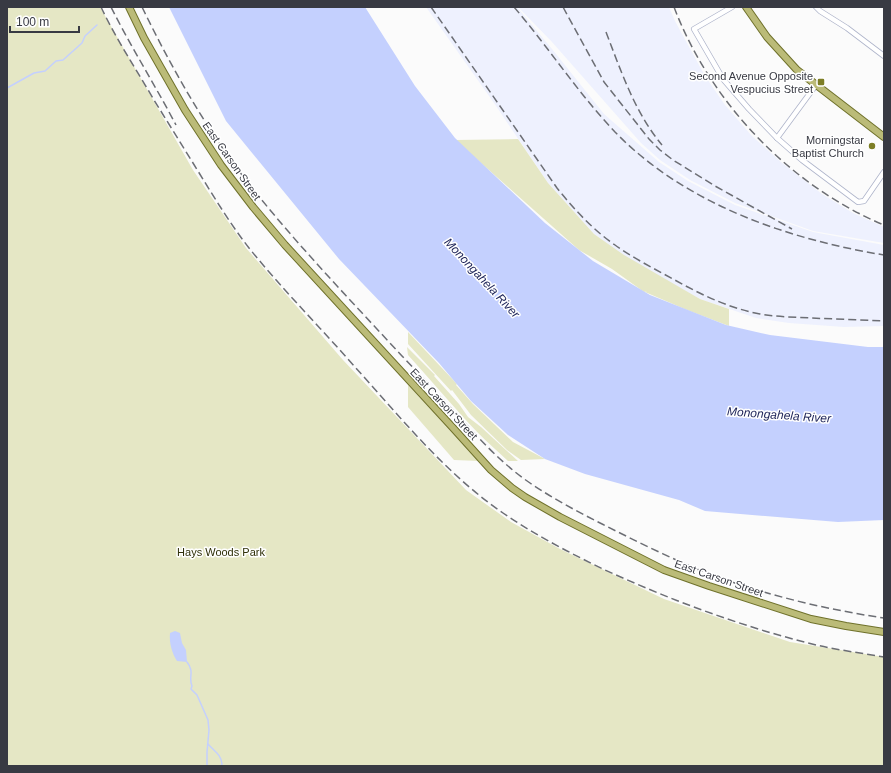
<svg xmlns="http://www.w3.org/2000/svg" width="891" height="773" font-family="Arial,sans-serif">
	<rect width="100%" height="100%" fill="#fbfbfb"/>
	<g fill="#eef1fe">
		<path d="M426,7H517L552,49L604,114L659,162L688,181L735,205L813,232L884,245V326L844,327L789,323L756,318L700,299L635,263L594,234L548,183L494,103Z"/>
		<path d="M518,7H669L675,21L705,76L725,105L752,136L781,162L822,194L853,213L884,227V243L813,231L735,203L690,180L660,160L641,143L552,42Z"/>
	</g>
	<g fill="#e5e7c5">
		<path d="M7,7H100L193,170L246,248L343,360L466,490L511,522L560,549L664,599L790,642L884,657V766H7Z"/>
		<path d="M518,139L548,183L594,234L624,255L700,299L729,309V326L687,310L645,292L647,291L644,292L612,269L579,250L455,140Z"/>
		<path d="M408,332L457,384L456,385L473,404L513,442L545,459L521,460L507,450L471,415L452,390L451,391L408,344Z"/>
		<path d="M407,347L435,375L434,376L459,404L468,417L481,427L518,461H508C493,447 477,433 464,418C445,397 427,376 408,355Z"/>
		<path d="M408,385L479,461L454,460L408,407Z"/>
	</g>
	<g fill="#c4d0fe">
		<path d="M169,7H365L415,86L455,138L545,223L593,261L650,295L726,325L770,335L868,347H884V520L838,522L705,511L679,500L585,474L545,459L508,435L471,401L439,363L339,259L226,121Z"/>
		<path d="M175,631L180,633L182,643L186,650L187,662L177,661C172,653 169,643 170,633Z"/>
	</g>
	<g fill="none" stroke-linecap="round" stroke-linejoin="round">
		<g stroke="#c4d0fe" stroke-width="1.5">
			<path d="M7,88L34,73L45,71L56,61L63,60L82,43L85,36L97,25"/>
			<path d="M187,662C195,672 188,677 192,686L191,689L197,695L208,720L209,730L207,752V766"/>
			<path d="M208,744C214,751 221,754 222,764L221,766"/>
		</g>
		<g stroke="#aeb4ca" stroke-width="6">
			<g id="minor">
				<path d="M732,7L694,29L723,79L749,109L777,138L802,160L858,202L864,201L884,172"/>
				<path d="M816,7L820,11L847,28L884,56"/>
				<path d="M777,138L816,85"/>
			</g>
		</g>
		<g stroke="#6f712b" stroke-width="8">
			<g id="major">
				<path d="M129,7L144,38L185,110L221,165L253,207L285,245L454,429L491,470L512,488L525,497L560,517L664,570L709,586L811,619L846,626L884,632"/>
				<path d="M746,7L767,37L797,70L884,137"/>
			</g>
		</g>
		<use href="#minor" stroke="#fff" stroke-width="4.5"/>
		<use href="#major" stroke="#bbbb78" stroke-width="6"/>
		<g stroke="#6c6e74" stroke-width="1.5" stroke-dasharray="8 4" stroke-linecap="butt">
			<path d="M101,7C116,39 136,69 154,100C167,121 180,142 193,163C211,192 228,221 249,248C282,289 320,327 355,367C401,418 446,474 503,513C535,535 570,553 605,570C673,601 743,627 816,645C838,650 861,653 884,657"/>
			<path d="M111,7C131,47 155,85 176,125"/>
			<path d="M142,7C175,75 213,141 261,199C305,253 354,304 402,356C423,378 443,400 464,422C484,444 505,466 530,483C558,502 588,517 618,532C646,546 675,560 704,572C762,594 823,609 884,618"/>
			<path d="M431,7L557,188C574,209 592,229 615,245C633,258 653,268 673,279C700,294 728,308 760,314C777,317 794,317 811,318C835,319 860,320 884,321"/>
			<path d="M514,7C549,48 578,93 615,132C685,204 787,239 884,255"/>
			<path d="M563,7L604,82L649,139L660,150L673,160L715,186L792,229"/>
			<path d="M674,7C710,102 790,186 884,225"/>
			<path d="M606,32C621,71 635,113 662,145"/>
		</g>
	</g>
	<g fill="#7d7e26" stroke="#fff" stroke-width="1.5">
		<rect x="817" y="78" width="8" height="8" rx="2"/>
		<circle cx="872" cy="146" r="4"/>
	</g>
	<g text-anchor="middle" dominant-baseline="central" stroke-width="3" stroke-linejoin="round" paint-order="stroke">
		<g font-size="11" fill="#383a43" stroke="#fff" text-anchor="end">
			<text x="813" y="76">Second Avenue Opposite<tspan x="813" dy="13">Vespucius Street</tspan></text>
			<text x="864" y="140">Morningstar<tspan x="864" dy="13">Baptist Church</tspan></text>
		</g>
		<g font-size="11" fill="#383a43" stroke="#fff">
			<text transform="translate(232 161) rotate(55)">East Carson Street</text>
			<text transform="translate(444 404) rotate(47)">East Carson Street</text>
			<text transform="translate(719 578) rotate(19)">East Carson Street</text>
		</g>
		<g font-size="11" fill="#2f3008" stroke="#fff">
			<text x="221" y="552">Hays Woods Park</text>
		</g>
		<g font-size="12" font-style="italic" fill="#1c2257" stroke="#fff">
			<text transform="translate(482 278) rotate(47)">Monongahela River</text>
			<text transform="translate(779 415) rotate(4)">Monongahela River</text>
		</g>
	</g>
	<rect width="891" height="773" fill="none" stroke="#383a43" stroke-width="16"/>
	<path d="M10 26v6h69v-6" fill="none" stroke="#383a43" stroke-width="2"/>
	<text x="16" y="26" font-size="12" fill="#383a43" stroke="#ffffff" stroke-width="3" paint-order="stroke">100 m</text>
</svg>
